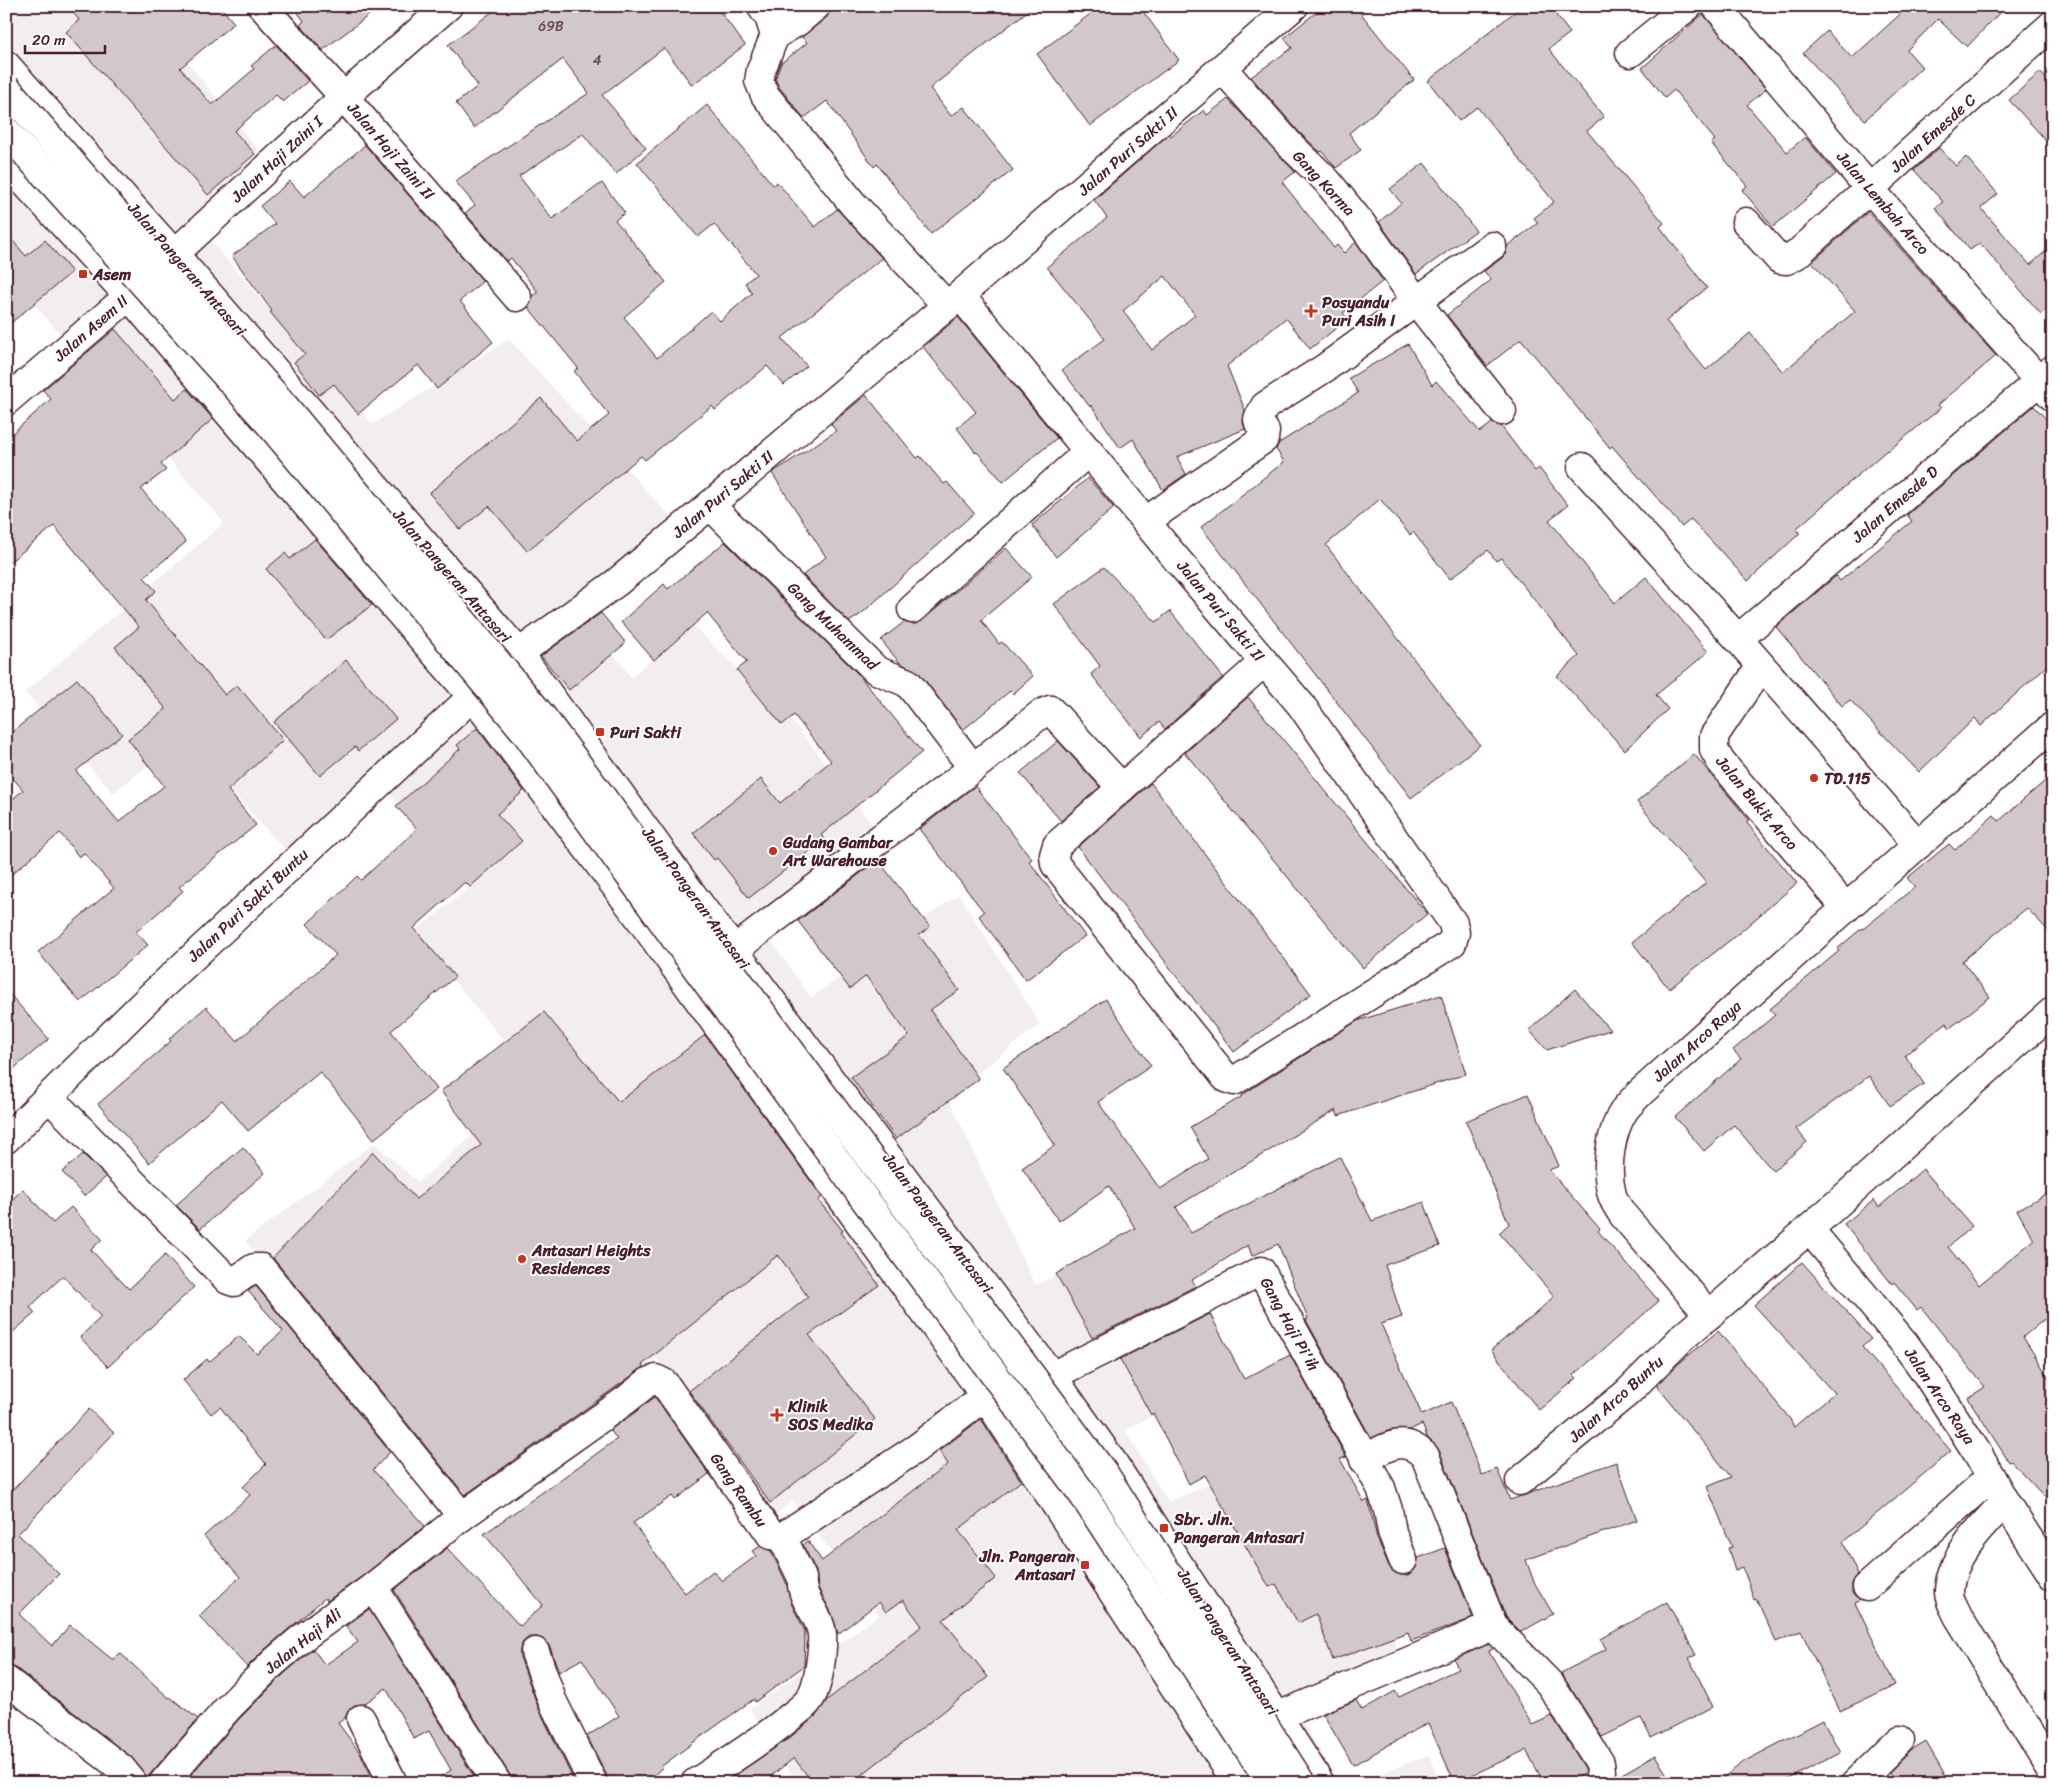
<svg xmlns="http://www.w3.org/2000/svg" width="2059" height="1789" font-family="Sriracha,sans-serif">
	<rect width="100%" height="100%" fill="#fff"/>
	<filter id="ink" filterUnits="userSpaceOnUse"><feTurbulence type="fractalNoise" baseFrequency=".02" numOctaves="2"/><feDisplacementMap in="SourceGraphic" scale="10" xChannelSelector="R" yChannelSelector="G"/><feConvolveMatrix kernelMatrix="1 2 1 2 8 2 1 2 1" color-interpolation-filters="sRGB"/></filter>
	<g filter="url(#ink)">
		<g fill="#f2eeef">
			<path d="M6,6H96L160,28L264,157L198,226L304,350L373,424L509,339L675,522L579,610L631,677L692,624L798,728L876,829L758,922L811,998L959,894L1040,1024L948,1097L1035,1285L1152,1232L1237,1374L1125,1430L1168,1502L1304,1443L1373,1583L1406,1674L1301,1719L1339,1783H796L750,1709L879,1615L793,1501L766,1522L657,1358L466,1502L245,1241L374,1143L418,1182L479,1130L445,1085L510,1048L413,933L470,887L374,776L286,851L183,738L113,793L25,692L224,523L6,272Z"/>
			<path d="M1429,1755L1441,1783H1355Z"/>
		</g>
		<g fill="#d2c7cb" stroke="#4a1f2b" fill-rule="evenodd">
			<path d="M68,6H220L234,23L180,68L212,105L254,69L251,66L276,45L308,81L283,102L276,95L234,131L255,154L208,195L66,32L79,20Z"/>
			<path d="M293,6H381L323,50L300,25L304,21Z"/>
			<path d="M500,6H716L745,45L692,85L664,48L602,95L646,148L616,174L583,134L519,176L552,219L602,183L625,213L615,220L666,282L624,317L657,358L711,311L720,321L752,293L745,283L756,274L714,224L698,237L637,163L707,105L773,185L777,182L815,227L837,209L882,258L782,338L807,366L784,385L767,366L715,410L712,406L645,460L641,456L527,551L489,506L460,530L429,493L541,398L577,441L609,415L574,371L578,368L528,307L532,296L538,292L511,258L507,261L465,213L475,205L455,181L589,93L563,59L474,128L456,103L478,86L448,45Z"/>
			<path d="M831,6H1034L930,88L951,116L964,107L1013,170L931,234L877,164L874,167L827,101L804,118L779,87L775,79L781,63L807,43L802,37L826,18L830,12Z"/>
			<path d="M1101,6H1139L1179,60L1090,126L1037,54Z"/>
			<path d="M1324,6H1355L1414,80L1349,133L1361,150L1336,168L1322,151L1320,152L1300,133L1251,77L1292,48L1284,38Z"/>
			<path d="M1522,6H1549L1570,33L1549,49L1604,117L1587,131L1664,223L1660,227L1707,288L1666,321L1706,370L1750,333L1783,372L1855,311L1812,262L1868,212L1996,356L1938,405L1941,408L1888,451L1887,450L1796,529L1800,533L1748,581L1691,519L1682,527L1612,446L1610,448L1521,339L1487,366L1447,315L1491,280L1484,271L1502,258L1506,253L1507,246L1538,223L1534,218L1554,202L1477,107L1459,121L1428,81Z"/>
			<path d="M1909,6H2006L1967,47L1938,19L1907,50L1922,67L1865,120L1803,53L1827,31L1852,58Z"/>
			<path d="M1703,14L1766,89L1747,105L1787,152L1805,137L1836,174L1773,227L1742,190L1747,186L1711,143L1715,140L1674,90L1665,98L1642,68Z"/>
			<path d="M2040,72L2053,86V148L2009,100Z"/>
			<path d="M1228,99L1295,172L1282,182L1334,248L1337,245L1344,253L1356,242L1383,281L1343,313L1348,319L1310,349L1286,318L1227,366L1245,410L1243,422L1245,429L1177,457L1186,474L1163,490L1133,439L1120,448L1091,405L1090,407L1062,370L1105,339L1047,267L1107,218L1094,200L1169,134L1171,136L1204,110L1207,115ZM1165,276L1195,315L1152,350L1123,311Z"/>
			<path d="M365,145L483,281L460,301L493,342L437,389L418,365L358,414L334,384L319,395L294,362L305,354L270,312L272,311L232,256L275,224L260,206L290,181L304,197Z"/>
			<path d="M1939,148L1956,166L1966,157L1998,194L1981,208L2030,265L2053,245V304L2041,314L1980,243L1970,250L1935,208L1943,202L1914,170Z"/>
			<path d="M1424,163L1476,231L1416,274L1379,222L1401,203L1390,189Z"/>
			<path d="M6,233L26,256L45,240L72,272L6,327Z"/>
			<path d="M958,317L1057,438L1003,482L977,452L976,453L957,428L976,412L923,347Z"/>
			<path d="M115,329L175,399L187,389L213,419L161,464L166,470L141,489L186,542L144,577L156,591L146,600L225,695L237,685L283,740L228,790L256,825L179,887L183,891L136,932L148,945L80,1002L38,952L114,888L84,853L79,857L60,833L6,879V805L23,790L6,770V737L77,679L122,734L76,771L119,822L164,786L128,739L166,709L115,647L139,627L54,526L6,565V439L51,399L43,390Z"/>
			<path d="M1408,344L1432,385L1436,381L1480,432L1492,423L1501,426L1535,471L1539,468L1568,505L1549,520L1615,603L1646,577L1708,652L1656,695L1668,709L1625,750L1557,676L1579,656L1501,558L1496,561L1488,550L1450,579L1413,532L1410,535L1380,499L1326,545L1480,745L1411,798L1201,527L1284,462L1276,449L1279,443L1358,393L1349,378Z"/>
			<path d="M866,395L917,458L920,456L944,484L947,482L974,513L861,614L849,622L803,575L826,557L772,473L836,431L831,424Z"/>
			<path d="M2034,406L2053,426V660L1981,726L1975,718L1919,772L1850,700L1842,706L1776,627L1836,576L1840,581L1912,521L1907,515Z"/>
			<path d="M1088,478L1114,508L1056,557L1032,525Z"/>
			<path d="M315,539L372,605L326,640L266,569L285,553L290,559Z"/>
			<path d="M725,542L858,674L922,752L821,835L825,839L749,898L717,858L714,860L693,833L761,779L780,803L831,761L794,715L782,725L737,670L747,662L707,613L654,660L621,622L664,584L668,589Z"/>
			<path d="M1006,548L1032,577L981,620L999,644L1002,642L1033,676L1013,694L1010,691L963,730L920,674L899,662L881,640L904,622L915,624L922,621Z"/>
			<path d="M1104,567L1156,622L1170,611L1223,677L1165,729L1159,722L1141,737L1091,674L1100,666L1054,604Z"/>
			<path d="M601,613L626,643L569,690L541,656Z"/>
			<path d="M346,660L396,719L358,751L355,747L320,776L274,722Z"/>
			<path d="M1248,697L1427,914L1363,968L1185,753Z"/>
			<path d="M477,728L524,791L497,814L522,841L470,887L465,882L414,928L455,977L391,1031L437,1089L374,1139L320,1072L248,1131L222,1100L149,1163L98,1104L171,1041L169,1039L206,1007L237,1041L336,955L307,924L357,876L361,880L417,829L396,806L460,749L457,745Z"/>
			<path d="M1058,741L1100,787L1061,821L1020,773Z"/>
			<path d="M1694,754L1749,820L1746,822L1797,883L1739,933L1669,989L1632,942L1706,883L1637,802Z"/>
			<path d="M2053,774V936L2027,908L1962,961L1990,997L1950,1028L1946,1023L1905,1055L1924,1084L1890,1106L1869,1076L1796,1129L1807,1142L1773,1171L1734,1125L1704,1151L1675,1117L1741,1059L1733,1050L1775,1015L1770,1009L1839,951L1837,949L1862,928L1863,929L1915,887L1907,878L1949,844L1955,850L1994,815L1999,821Z"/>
			<path d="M1151,783L1311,994L1234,1052L1078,847Z"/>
			<path d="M975,786L1032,859L1029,861L1085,936L1026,980L979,916L984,912L919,829Z"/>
			<path d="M878,860L930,927L919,935L959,990L930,1010L979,1079L896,1139L851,1077L909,1036L866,976L850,989L798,921Z"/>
			<path d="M1575,989L1610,1030L1547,1050L1529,1030Z"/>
			<path d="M6,990L49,1039L6,1075Z"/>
			<path d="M1441,995L1466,1074L1338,1116L1336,1110L1176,1207L1191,1233L1340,1157L1372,1221L1424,1202L1440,1246L1385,1265L1402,1317L1381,1324L1422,1415L1451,1402L1482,1475L1497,1469L1510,1500L1616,1462L1637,1520L1526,1560L1534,1582L1553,1614L1521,1632L1506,1617L1439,1450L1427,1437L1422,1424L1410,1430H1390L1371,1438L1306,1320L1308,1319L1278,1244L1252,1256L1248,1245L1192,1280L1196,1286L1092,1338L1056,1274L1135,1228L1109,1186L1059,1221L1022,1168L1055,1145L1003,1068L1106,999L1151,1066L1098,1102L1160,1189L1208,1159L1190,1127L1243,1096L1242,1095L1357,1021Z"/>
			<path d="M544,1012L619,1102L705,1035L822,1197L818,1200L843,1231L841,1232L879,1285L809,1335L875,1419L770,1503L689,1391L808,1297L778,1255L642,1365L644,1367L465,1495L273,1258L373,1152L416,1199L481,1145L441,1091Z"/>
			<path d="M1528,1094L1559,1166L1549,1170L1600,1229L1598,1231L1659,1301L1574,1375L1577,1378L1539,1410L1491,1350L1536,1313L1554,1296L1499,1233L1509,1224L1466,1121Z"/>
			<path d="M243,1147L265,1173L200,1229L176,1205Z"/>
			<path d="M83,1154L106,1177L84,1196L62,1172Z"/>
			<path d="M1923,1169L1972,1226L1948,1247L1979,1285L2034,1240L2017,1210L2053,1190V1312L2023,1337L2053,1384V1506L2011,1461L2009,1462L1968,1398L1985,1387L1921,1307L1917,1310L1894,1282L1892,1284L1844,1224L1874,1200L1879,1207Z"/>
			<path d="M23,1189L53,1223L71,1207L102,1239L91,1250L129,1289L165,1255L194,1287L108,1367L80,1337L101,1317L63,1276L30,1307L35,1313L6,1338V1205Z"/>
			<path d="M1802,1262L1871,1339L1862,1347L1951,1451L1843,1542L1858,1574L1852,1583V1591L1855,1597L1860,1600L1855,1603L1895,1685L1840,1711L1801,1631L1776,1642L1756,1598L1754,1599L1743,1568L1735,1571L1728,1548L1732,1547L1707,1487L1731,1477L1657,1386L1677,1365L1718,1331L1790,1419L1794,1427L1834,1393L1754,1305Z"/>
			<path d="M256,1286L390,1452L373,1470L425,1526L364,1575L327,1601L325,1598L264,1650L247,1667L199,1616L240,1577L204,1536L250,1495L243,1487L266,1464L220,1407L211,1414L183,1380L207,1359L209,1362L239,1336L257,1354L283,1331L248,1291Z"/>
			<path d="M1210,1314L1244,1379L1290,1355L1346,1457L1340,1459L1364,1502L1368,1500L1377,1538L1389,1566L1394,1572L1401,1575H1408L1415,1569L1418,1558L1445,1548L1473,1618L1411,1641L1408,1632L1333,1660L1316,1614L1298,1623L1276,1584L1269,1587L1205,1475L1189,1484L1153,1413L1151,1415L1120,1359Z"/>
			<path d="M655,1397L709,1474L675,1500L672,1496L633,1523L685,1593L713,1571L722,1581L756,1556L752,1551L761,1546L771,1551L786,1582L792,1605L805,1631L804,1666L755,1702L754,1699L702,1736L662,1766L663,1767L645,1783H608L607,1776L587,1736L619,1716L582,1659L559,1672L550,1647L545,1640L538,1637H529L523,1642L520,1649V1657L538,1707L574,1781L571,1783H513L510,1775L394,1590L447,1548L520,1626L543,1605L484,1534L617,1439L610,1430Z"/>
			<path d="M89,1409L114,1433L18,1534L59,1574L19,1614L52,1646L70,1625L113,1660L120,1653L169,1698L170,1697L198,1719L151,1773L148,1779L130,1756L16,1668L6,1665V1497Z"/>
			<path d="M981,1419L1021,1481L958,1530L996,1578L943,1620L988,1677L851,1783H813L794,1758L762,1783H724L788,1739L816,1716L827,1700L922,1626L903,1600L886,1612L879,1602L838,1634L832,1614L818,1588L816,1571L803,1545L808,1541L822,1561L948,1464L939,1451Z"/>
			<path d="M1667,1602L1696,1655L1689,1658L1713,1707L1651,1738L1641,1718L1602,1737L1561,1673L1606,1649L1601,1639Z"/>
			<path d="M369,1609L478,1783H433L451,1770L429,1731L414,1739L386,1688L364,1704L354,1705L348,1711L345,1718L338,1723L360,1753L375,1783H184L239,1719L285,1673L312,1650L313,1649L325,1665L358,1642L346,1626Z"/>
			<path d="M1489,1644L1493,1649L1489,1651L1532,1725L1552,1716L1585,1768V1773L1566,1783H1544L1526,1750L1455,1783L1428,1723L1353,1765L1323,1714L1356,1700L1362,1710L1395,1691L1399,1697L1458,1669L1454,1659Z"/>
			<path d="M1823,1720L1840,1752L1782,1783H1716L1745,1761Z"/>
			<path d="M1926,1742L1950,1783H1896L1889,1772L1911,1751Z"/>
			<path d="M1655,1755L1672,1783H1614L1615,1778Z"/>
		</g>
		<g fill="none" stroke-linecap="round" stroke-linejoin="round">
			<g stroke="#4a1f2b" stroke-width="31">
				<g id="minor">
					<path d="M262,6L344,97L517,297"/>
					<path d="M761,6L769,17L775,35L761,70L759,81L765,95L853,204L947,306"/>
					<path d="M1716,6L1870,189L2053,397"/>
					<path d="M775,35L797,22L816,6"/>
					<path d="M1630,53L1688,6"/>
					<path d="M1223,69L1289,144L1327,181L1363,226L1417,302L1502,411"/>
					<path d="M1746,222L1779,259L1787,260L1796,255L2053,24"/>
					<path d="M960,295L1173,555L1301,705L1453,923L1455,933L1452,943L1234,1081L1226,1078L1055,864L1054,855L1057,845L1263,663"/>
					<path d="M6,401L129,296L344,97L448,6"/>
					<path d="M1582,467L1738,639L1918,845"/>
					<path d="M710,505L870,664L876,670L908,683L973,768"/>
					<path d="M1146,521L1264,439L1265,431L1259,423L1258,419L1265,406L1325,368L1492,246"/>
					<path d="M912,609L1089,451"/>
					<path d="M1738,639L2052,370"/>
					<path d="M1761,666L1714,736V750L1721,762L1846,908"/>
					<path d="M734,950L973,768L1042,713L1050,710L1055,715L1122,788"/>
					<path d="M49,1097L228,1280L234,1282L254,1268H261L453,1505L461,1517"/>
					<path d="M6,1139L150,997L519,653L616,583L710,505L960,295L1294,6"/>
					<path d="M1809,1229L1905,1344L1924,1370L1978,1454L2005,1502L2053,1576"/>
					<path d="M1709,1315L1623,1215C1619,1209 1614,1202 1612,1195C1605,1170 1610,1131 1625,1109C1630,1103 1636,1097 1641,1092L1846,908L2053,726"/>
					<path d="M1052,1376L1261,1271L1381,1488L1388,1510L1392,1532L1403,1560"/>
					<path d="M1364,1460C1386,1447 1404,1434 1425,1456L1493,1626L1550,1684L1600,1763L1601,1772L1598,1783"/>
					<path d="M1520,1481L1627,1393L1683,1337L1809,1229L2053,1011"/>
					<path d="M2005,1502C1982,1526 1951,1555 1949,1591C1948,1598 1955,1609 1958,1616L2053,1772"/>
					<path d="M373,1587L497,1783"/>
					<path d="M1867,1587L1991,1477"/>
					<path d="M535,1652L552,1700L593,1783"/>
					<path d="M6,1680L121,1768L133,1783"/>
					<path d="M1276,1717L1493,1626"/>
					<path d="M361,1719L393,1783"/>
					<path d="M163,1783L228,1708L274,1662L302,1638L373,1587L461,1517L626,1400L648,1382L656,1379L664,1383L771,1535L782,1537L917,1448L985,1396L1039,1360"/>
					<path d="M695,1783C727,1762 760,1742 789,1718C796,1712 804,1707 809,1700C819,1687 823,1650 822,1634C820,1614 799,1598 802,1578L782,1537"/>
					<path d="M1856,1783L1900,1740"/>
				</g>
			</g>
			<g stroke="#4a1f2b" stroke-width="31">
				<g id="major">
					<path d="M6,65L174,254L519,653L688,889L1052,1376L1112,1461L1320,1783"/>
					<path d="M6,162L129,296L333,536L472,696L489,718L638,916L985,1396L1237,1783"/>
				</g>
			</g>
			<use href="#minor" stroke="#fff" stroke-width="28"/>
			<use href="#major" stroke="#fff" stroke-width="28"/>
			<g stroke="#4a1f2b" stroke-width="31" stroke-linecap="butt">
				<g id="major-bridge">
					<path d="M6,88L284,406L543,718L1105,1475L1301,1783"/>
					<path d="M6,131L269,423L524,730L855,1186L1084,1496L1271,1783"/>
				</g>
			</g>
			<use href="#major-bridge" stroke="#fff" stroke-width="28"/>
		</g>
	</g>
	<g fill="#c8321e" stroke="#fff" stroke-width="2">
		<rect x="78" y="269" width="10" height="10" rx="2.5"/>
		<path d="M1308.5 303.5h5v5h5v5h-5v5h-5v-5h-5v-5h5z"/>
		<rect x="595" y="727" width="10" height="10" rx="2.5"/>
		<circle cx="1814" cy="778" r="5"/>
		<circle cx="773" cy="851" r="5"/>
		<circle cx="522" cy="1259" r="5"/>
		<path d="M774.5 1407.5h5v5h5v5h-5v5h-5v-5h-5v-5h5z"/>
		<rect x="1159" y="1523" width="10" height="10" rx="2.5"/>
		<rect x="1080" y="1560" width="10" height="10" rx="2.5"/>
	</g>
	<g text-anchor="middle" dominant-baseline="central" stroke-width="4" stroke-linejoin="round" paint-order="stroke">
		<g font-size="14" fill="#6c4953">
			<text x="551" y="26">69B</text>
			<text x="597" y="60">4</text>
		</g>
		<g font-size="16" fill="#4a1f2b" stroke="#fff">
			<text transform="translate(1933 133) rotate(-42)">Jalan Emesde C</text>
			<text transform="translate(391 151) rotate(49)">Jalan Haji Zaini II</text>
			<text transform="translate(1128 151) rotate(-41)">Jalan Puri Sakti II</text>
			<text transform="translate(277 159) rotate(-43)">Jalan Haji Zaini I</text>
			<text transform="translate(1324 183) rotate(47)">Gang Korma</text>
			<text transform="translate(1883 203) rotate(49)">Jalan Lembah Arco</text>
			<text transform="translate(187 269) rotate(49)">Jalan Pangeran Antasari</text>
			<text transform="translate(91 328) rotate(-41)">Jalan Asem II</text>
			<text transform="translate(723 494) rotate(-40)">Jalan Puri Sakti II</text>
			<text transform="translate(1895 504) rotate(-41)">Jalan Emesde D</text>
			<text transform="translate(452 576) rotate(49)">Jalan Pangeran Antasari</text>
			<text transform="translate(1221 611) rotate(50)">Jalan Puri Sakti II</text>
			<text transform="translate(833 626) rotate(44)">Gang Muhammad</text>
			<text transform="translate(1757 803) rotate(50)">Jalan Bukit Arco</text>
			<text transform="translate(696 898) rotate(54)">Jalan Pangeran Antasari</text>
			<text transform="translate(248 905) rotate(-43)">Jalan Puri Sakti Buntu</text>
			<text transform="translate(1697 1041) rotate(-42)">Jalan Arco Raya</text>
			<text transform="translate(938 1223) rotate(53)">Jalan Pangeran Antasari</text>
			<text transform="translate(1290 1324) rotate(61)">Gang Haji Pi'ih</text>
			<text transform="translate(1940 1396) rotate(56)">Jalan Arco Raya</text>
			<text transform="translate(1616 1399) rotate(-42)">Jalan Arco Buntu</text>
			<text transform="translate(739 1490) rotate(55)">Gang Rambu</text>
			<text transform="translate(303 1641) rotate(-39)">Jalan Haji Ali</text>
			<text transform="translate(1228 1642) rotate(57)">Jalan Pangeran Antasari</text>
		</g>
		<g font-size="16" font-weight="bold" fill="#4a1f2b" stroke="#fff" text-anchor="start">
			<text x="93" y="274">Asem</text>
			<text x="1322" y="302">Posyandu<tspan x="1322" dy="18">Puri Asih I</tspan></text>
			<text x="610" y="732">Puri Sakti</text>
			<text x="1824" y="778">TD.115</text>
			<text x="783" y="842">Gudang Gambar<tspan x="783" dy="18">Art Warehouse</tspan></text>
			<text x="532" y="1250">Antasari Heights<tspan x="532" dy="18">Residences</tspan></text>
			<text x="788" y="1406">Klinik<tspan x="788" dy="18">SOS Medika</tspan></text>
			<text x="1174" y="1519">Sbr. Jln.<tspan x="1174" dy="18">Pangeran Antasari</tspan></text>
			<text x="1075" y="1556" text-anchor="end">Jln. Pangeran<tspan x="1075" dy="18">Antasari</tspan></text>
		</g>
	</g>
	<rect width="2059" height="1789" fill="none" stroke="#fff" stroke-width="25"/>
	<rect x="12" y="12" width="2034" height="1764" fill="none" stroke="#4a1f2b" stroke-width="2" filter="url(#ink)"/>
	<path d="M25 45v8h80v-8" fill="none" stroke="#4a1f2b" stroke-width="2.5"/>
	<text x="32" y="45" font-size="15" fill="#4a1f2b" stroke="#ffffff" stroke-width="4" paint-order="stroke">20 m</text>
</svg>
